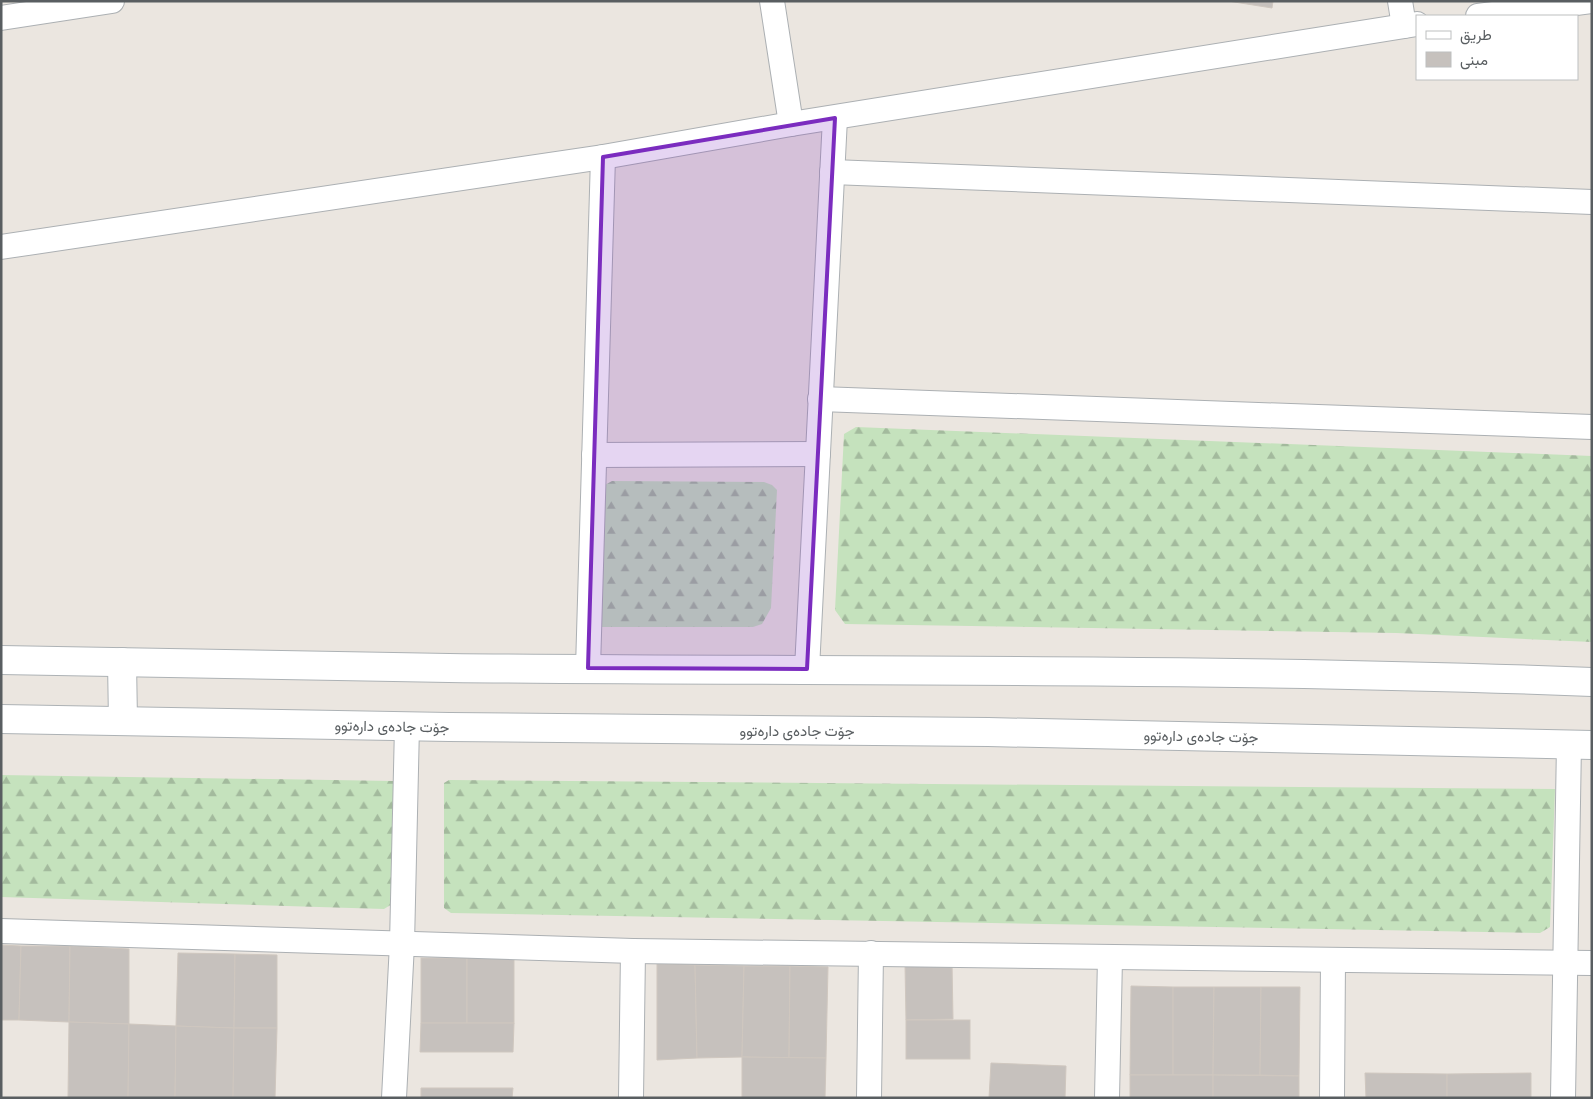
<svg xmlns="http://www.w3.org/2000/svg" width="1593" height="1099" font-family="'Archivo Narrow',Vazirmatn,sans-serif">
	<defs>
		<pattern id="forest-firs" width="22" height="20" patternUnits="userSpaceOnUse" patternTransform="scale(1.25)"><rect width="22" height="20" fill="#c5e2bd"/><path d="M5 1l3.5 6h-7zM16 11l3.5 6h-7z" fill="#a3ba9d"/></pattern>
	</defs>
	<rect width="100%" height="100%" fill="#ebe6e0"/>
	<g fill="url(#forest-firs)">
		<path d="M856,427L1592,456V642L1396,633L845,624L835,610L844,434Z"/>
		<path d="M612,481L764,482L772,485L777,490L771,608L762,624L753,627H598L605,485Z"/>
		<path d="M1,775L394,781L392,904L384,909L1,897Z"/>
		<path d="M449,780L1555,789L1550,927L1540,933L451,913L444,908V783Z"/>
	</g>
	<g fill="#c6c1bd" stroke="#cfc7bf">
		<path d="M1228,1H1273L1272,8Z"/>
		<path d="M1,945L21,946L19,1020H1Z"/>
		<path d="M21,946H70L69,1022L19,1020Z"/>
		<path d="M70,946L129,949V1024L69,1022Z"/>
		<path d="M178,953L235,954L234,1028L176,1026Z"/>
		<path d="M235,954L277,955V1028H234Z"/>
		<rect x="421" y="958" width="46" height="65"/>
		<rect x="467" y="958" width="47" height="65"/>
		<path d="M952,963L953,1019L906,1020L905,964Z"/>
		<path d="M657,964L695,965L697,1058L657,1060Z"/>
		<path d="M695,965L744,966L742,1057L697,1058Z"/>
		<path d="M744,966H790L789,1058L742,1057Z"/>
		<path d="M790,966L828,967L826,1058H789Z"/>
		<path d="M1131,986L1173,987V1075H1130Z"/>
		<path d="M1173,987H1214L1213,1075H1173Z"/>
		<path d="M1214,987H1261L1260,1075H1213Z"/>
		<path d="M1261,987H1300L1299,1076L1260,1075Z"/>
		<rect x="906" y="1020" width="64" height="39"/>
		<path d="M69,1022L129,1024L128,1098H68Z"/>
		<path d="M421,1023H514L513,1052H420Z"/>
		<path d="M129,1024L176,1026L175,1098H128Z"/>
		<path d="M176,1026L234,1028L233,1098H175Z"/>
		<path d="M234,1028H277L275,1098H233Z"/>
		<path d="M742,1057L826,1058L825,1098H742Z"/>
		<path d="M991,1063L1066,1066L1065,1098H989Z"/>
		<path d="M1365,1073L1447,1074V1098H1366Z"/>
		<path d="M1531,1073V1098H1447V1074Z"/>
		<rect x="1130" y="1075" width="83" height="23"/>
		<path d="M1213,1075L1299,1076V1098H1213Z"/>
		<path d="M421,1088H513L512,1098H421Z"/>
	</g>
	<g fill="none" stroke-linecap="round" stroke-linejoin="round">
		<g stroke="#acb0b3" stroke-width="26">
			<g id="minor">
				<path d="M772,1L791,124"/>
				<path d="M1400,1L1404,26"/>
				<path d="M1478,16L1591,1"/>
				<path d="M1,18L112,1"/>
				<path d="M832,172L1592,202"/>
				<path d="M1,247L603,157L791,124L1417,24"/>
				<path d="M820,399L1592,427"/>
				<path d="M594,455L818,454"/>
				<path d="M588,668L603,157"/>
				<path d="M807,669L835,118"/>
				<path d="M1,931L633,951L1592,963"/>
				<path d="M394,1098L402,944L407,726"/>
				<path d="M631,1098L633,951"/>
				<path d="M869,1098L871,953"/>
				<path d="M1107,1098L1110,958"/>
				<path d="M1332,1098L1333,961"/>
				<path d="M1563,1098L1569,743"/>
			</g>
		</g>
		<g stroke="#adb2b5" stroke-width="30">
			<g id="secondary">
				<path d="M1,660C150,662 300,666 449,668C830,672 1211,667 1592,682"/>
				<path d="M122,662L123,721"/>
				<path d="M1,719L449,727L988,732L1592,745"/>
			</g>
		</g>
		<use href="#minor" stroke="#fff" stroke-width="24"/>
		<use href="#secondary" stroke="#fff" stroke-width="28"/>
	</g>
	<path fill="#7b2cbf" fill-opacity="0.2" stroke="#7b2cbf" stroke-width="4" stroke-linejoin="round" d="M835,118L807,669L588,668L603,157Z"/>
	<g text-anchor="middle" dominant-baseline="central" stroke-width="4" stroke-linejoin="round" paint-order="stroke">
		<g font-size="15" fill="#595e61" stroke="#fff">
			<text transform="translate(392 726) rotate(1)">جۆت جادەی دارەتوو</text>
			<text x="797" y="730">جۆت جادەی دارەتوو</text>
			<text transform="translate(1201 736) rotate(1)">جۆت جادەی دارەتوو</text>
		</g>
	</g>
	<rect width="1593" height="1099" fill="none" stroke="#595e61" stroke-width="5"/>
	<rect x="1416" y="15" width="162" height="65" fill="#ffffff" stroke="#bdbfc0"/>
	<rect x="1426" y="31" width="25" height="8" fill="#ffffff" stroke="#bdbfc0"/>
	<text x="1460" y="40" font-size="15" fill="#595e61">طريق</text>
	<rect x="1426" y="52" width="25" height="15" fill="#c6c1bd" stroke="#bdbfc0"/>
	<text x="1460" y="65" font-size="15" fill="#595e61">مبنى</text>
</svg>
